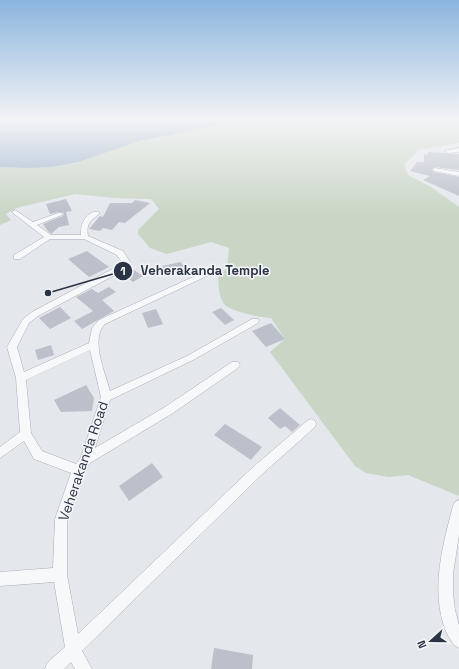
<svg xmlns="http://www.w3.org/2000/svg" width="459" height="669" font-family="'Space Grotesk',sans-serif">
	<rect width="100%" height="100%" fill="#e4e7ec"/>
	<path fill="#c9d6c5" d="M241,120L459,121V143L419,150L404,164L408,175L431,187L459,207V496L408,475L389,477L366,473L355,466L270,352L285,339L271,318C260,317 231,312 224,304C218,296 219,285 218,277L227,268L229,248L211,242L167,254L150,248L138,234V230L159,209L151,199L115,198L75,194L16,208L6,214L11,220L0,225V167L24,168L107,151L136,142Z"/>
	<path fill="#9fb4cc" d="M0,120H241L136,142L78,162L51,167L24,168L0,167Z"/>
	<g fill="#bbc0ca">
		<path d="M428,152L445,153L448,154H459V170L435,167L432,169L433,172L459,177V196L423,180L430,176L410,171L417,162H424V154L428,155Z"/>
		<path d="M66,199L72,211L66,212L69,225L59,227L51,234L47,230L43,224L63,216L64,213L58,212L50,214L46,204Z"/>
		<path d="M135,200L150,203L125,223L119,222L112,230L103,228L100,231L89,229L100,216L103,217L110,203H132Z"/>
		<path d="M87,251L109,267L89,277L68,259Z"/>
		<path d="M181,262L186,271L167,275L162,266Z"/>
		<path d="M131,268L143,276L133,282L122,273Z"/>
		<path d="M109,287L116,292L102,300L114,311L82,329L74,321L93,311L76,297L92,289L98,293Z"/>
		<path d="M60,307L71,318L50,329L39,318Z"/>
		<path d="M221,308L234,320L225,325L212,312Z"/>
		<path d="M156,309L163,324L148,328L142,313Z"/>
		<path d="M271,323L285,339L266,347L252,331Z"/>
		<path d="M51,345L54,355L38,360L35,350Z"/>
		<path d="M86,385L94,398L92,411L61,412L54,400Z"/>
		<path d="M280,408L300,425L292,432L285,426L280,429L268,418Z"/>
		<path d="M225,424L262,447L251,460L214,435Z"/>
		<path d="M152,463L163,477L129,501L119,486Z"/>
		<path d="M214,648L253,655L252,669H211Z"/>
	</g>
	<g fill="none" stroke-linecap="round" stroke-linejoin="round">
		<g stroke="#a9aeb7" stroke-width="1">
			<g id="street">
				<path d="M459,148V152L448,153L445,151Z"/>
				<path d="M435,168L459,172V176L433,171V169Z"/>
				<path d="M15,210L33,222L58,213H62V215L37,225L51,235H81C80,224 87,210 99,212V214C90,221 86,224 88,236L123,251L130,262L124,270L38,316L29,323L17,347L24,372L89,343L92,328L99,320L206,271L210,273L209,275L105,324C90,339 105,372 110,391L187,356L252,319H258L259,321L258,323L193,360L110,400L95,448L165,407L232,362H238L240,365L238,368L173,413L90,463L83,473L67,519V575L78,634L252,468L307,421L311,419L315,421L316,424L315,427L260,476L82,651L92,669H75L71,662L64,669H45L47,663L65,647L54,582L0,586V572L53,568L55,519L71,473L34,459L24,441L0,458V447L20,432L16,378L7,347L23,319L32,312L118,266L122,262L117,255L84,239H50L20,259H14V255L44,237L13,213L12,212ZM90,350L101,397L81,457L76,464L42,451L31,433L26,380Z"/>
				<path d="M459,500V535L453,574V593L455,610L459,625V648L454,645C450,639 446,633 444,626C431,587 443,544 453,506L455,502Z"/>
			</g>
		</g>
		<use href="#street" fill="#f7f8fa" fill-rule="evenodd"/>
	</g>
	<linearGradient id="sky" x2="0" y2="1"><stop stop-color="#8bb4dd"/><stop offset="0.56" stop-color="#f3f4f6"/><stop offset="1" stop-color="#f3f4f6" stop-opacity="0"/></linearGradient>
	<rect width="459" height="213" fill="url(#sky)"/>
	<g text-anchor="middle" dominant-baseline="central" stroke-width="3" stroke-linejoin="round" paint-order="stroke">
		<g font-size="14" fill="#2b3445" stroke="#f4f6f9">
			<text transform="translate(83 461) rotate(-71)">Veherakanda Road</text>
		</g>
	</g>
	<path fill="none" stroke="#2b3445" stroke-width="1.5" d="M48 293L123 271"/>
	<g fill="#2b3445" stroke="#f4f6f9" stroke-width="1.5">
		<circle cx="48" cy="293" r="4"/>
		<circle cx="123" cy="271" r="10"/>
	</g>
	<g font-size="12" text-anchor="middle" font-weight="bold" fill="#fff">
		<text x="123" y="275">1</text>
	</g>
	<g font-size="13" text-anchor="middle" font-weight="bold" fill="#2b3445" stroke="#f4f6f9" stroke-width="3" stroke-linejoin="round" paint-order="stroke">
		<text x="205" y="275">Veherakanda Temple</text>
	</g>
	<g transform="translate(431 641) rotate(249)" stroke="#f4f6f9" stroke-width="3" paint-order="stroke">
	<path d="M0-3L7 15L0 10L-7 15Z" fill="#2b3445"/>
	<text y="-6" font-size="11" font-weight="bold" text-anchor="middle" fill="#2b3445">N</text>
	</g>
</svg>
